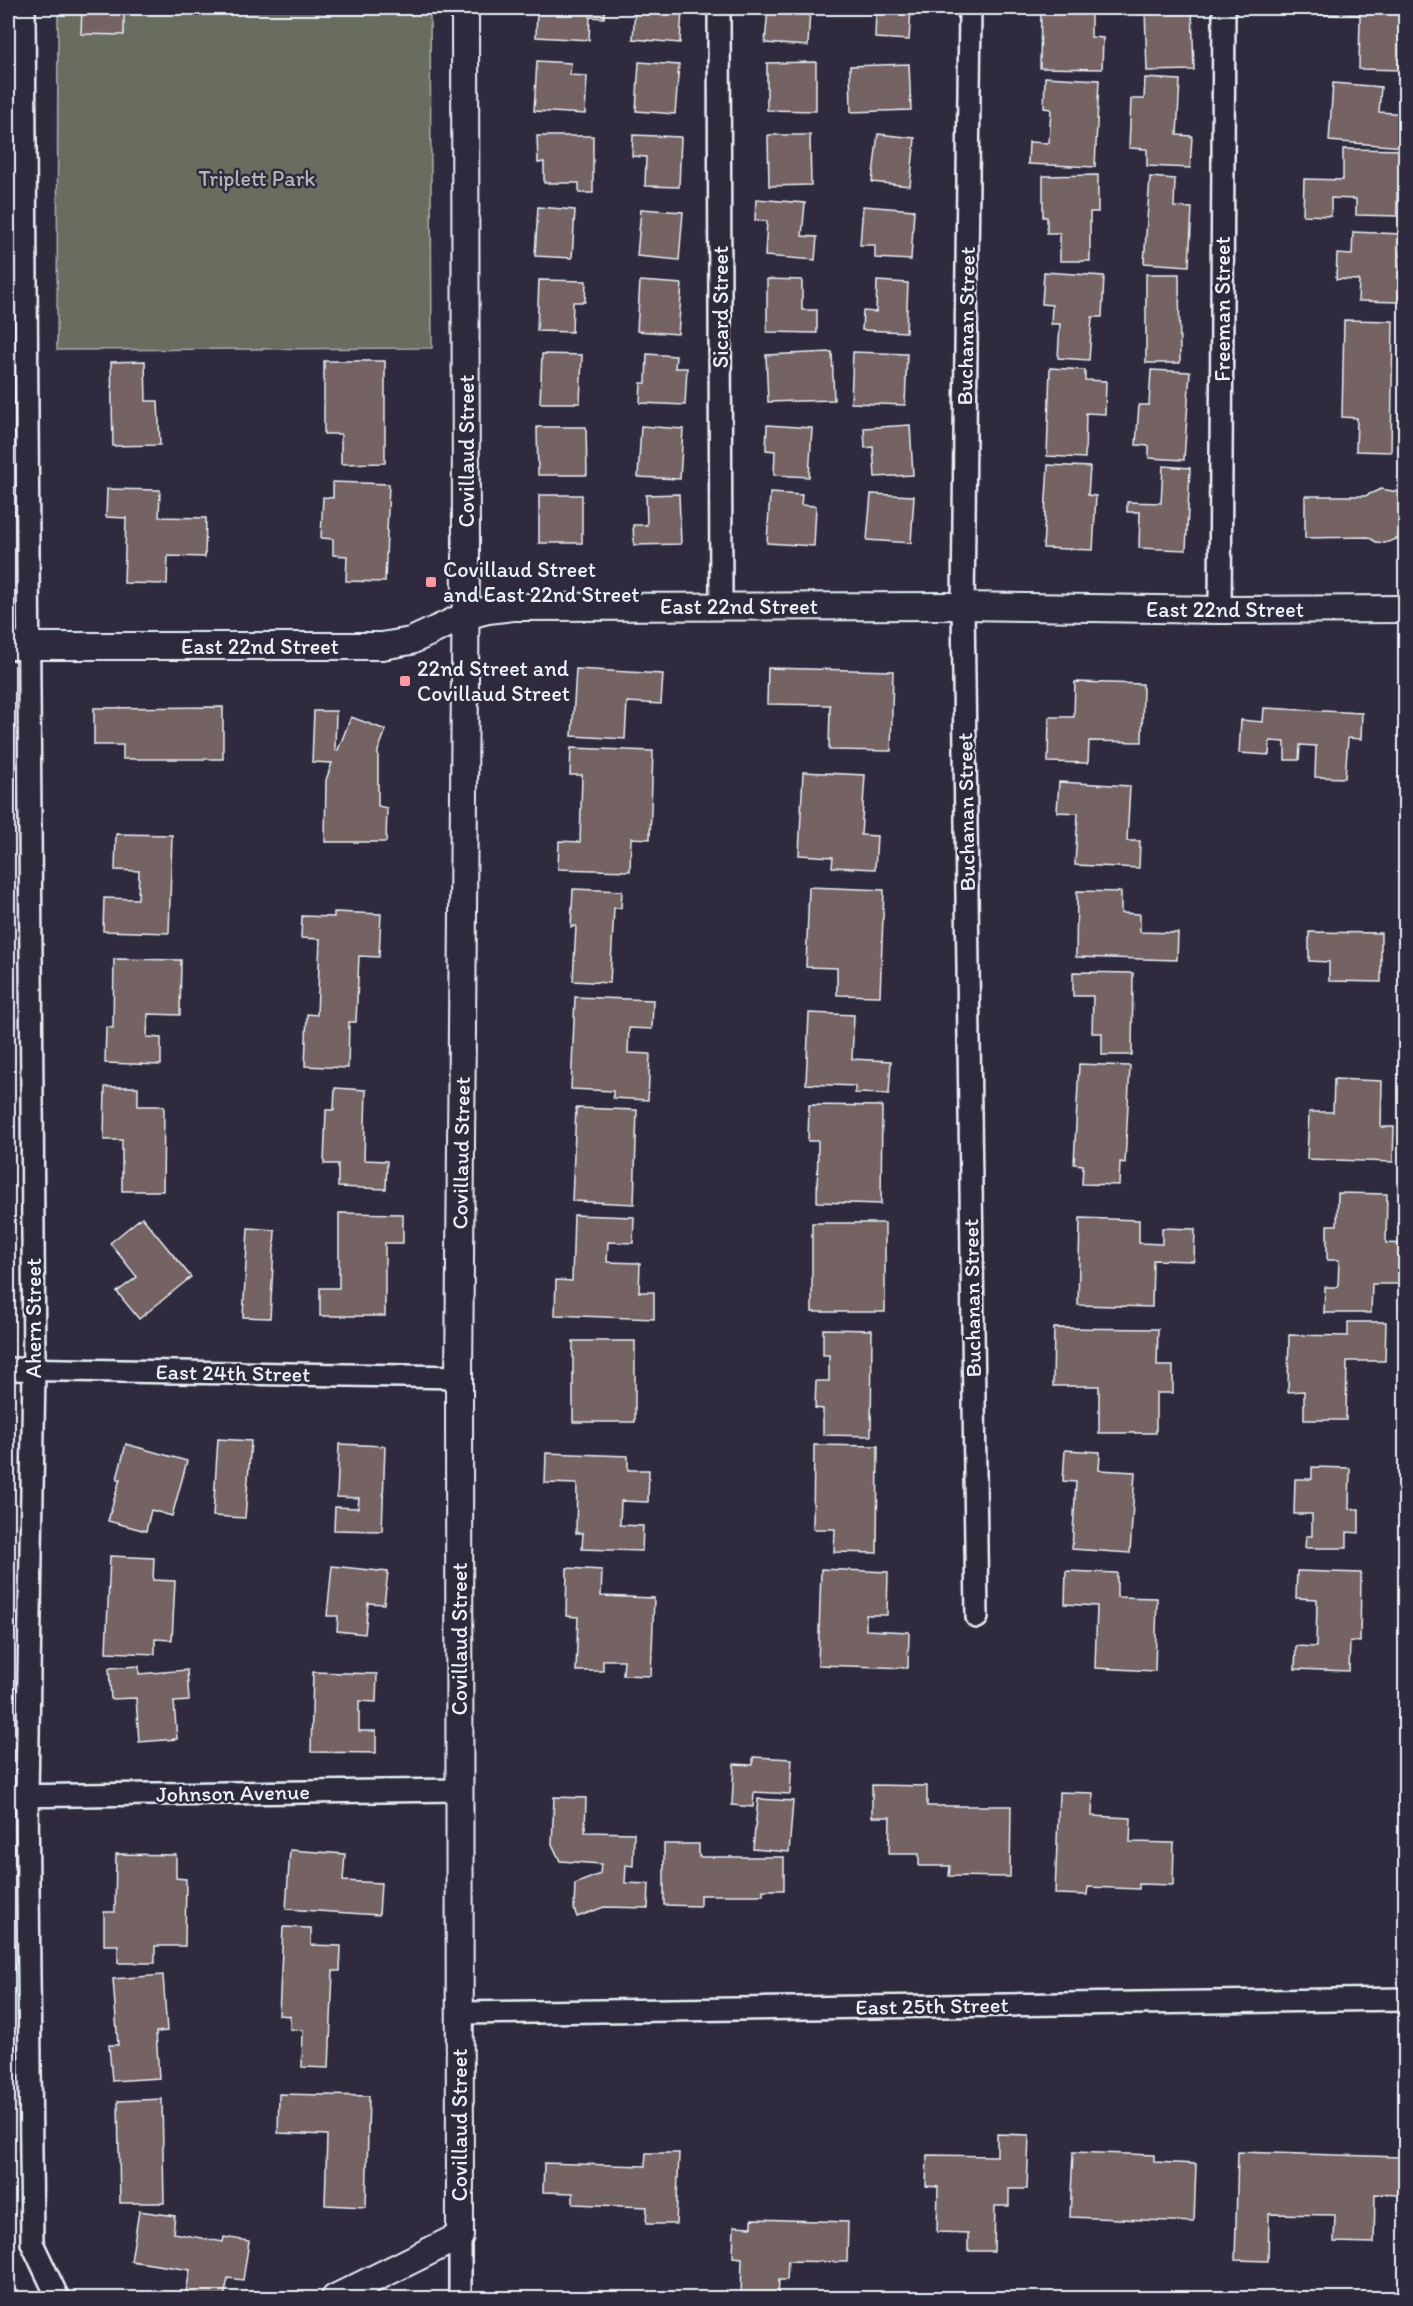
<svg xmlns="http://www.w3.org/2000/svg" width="1413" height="2306" font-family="Itim,sans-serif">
	<rect width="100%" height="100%" fill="#2f2a3d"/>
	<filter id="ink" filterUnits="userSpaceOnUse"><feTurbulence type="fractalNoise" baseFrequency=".0167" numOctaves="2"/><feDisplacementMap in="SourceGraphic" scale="12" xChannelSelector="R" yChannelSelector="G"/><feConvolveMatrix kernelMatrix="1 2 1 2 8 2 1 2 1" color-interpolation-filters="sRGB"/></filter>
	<g filter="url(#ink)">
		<path fill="#676d60" stroke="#a8afac" stroke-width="1.5" d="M58,8H430L432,348L57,350Z"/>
		<g fill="#756262" stroke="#e8f1f8" stroke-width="1.5">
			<path d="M82,8H124V35L81,34Z"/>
			<path d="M537,8H605L604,18L590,17L589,40L536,37Z"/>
			<path d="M635,8H682L680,43L633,39Z"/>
			<path d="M768,8H810L808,46L765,43Z"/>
			<path d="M865,8H911L909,40L875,38L876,10L865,12Z"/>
			<path d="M1041,8H1091V37L1103,38L1102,69L1040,68Z"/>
			<path d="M1145,8H1192L1194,70L1147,71Z"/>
			<path d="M1303,8H1406L1404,70L1359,69L1360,15L1303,14Z"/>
			<path d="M537,61L571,63L570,75L587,76L585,114L534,111Z"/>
			<path d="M639,62L679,65L675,114L636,111Z"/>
			<path d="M816,62V111L767,110V63Z"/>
			<path d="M909,64L911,110L851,112L850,66Z"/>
			<path d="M1045,77L1099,80L1095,167L1028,164L1029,142L1049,143L1051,109L1044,108Z"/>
			<path d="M1145,78L1180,80L1177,135L1192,136L1190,168L1147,166V149L1129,148L1131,99H1144Z"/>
			<path d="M1333,83L1381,87L1379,112L1406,114L1404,147L1329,141Z"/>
			<path d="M878,134L915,138L910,186L872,182Z"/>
			<path d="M633,135L681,137L679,187L645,186L646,157L632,156Z"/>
			<path d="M768,135H810L811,185L769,186Z"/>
			<path d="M537,136H593V193H579V183H544V162L538,163Z"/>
			<path d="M1343,149L1406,150V193H1397V216L1356,215V199L1331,198V216L1303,215L1304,179L1343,180Z"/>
			<path d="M1098,175V212H1090V261H1060V233H1047V217H1043V176Z"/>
			<path d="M1150,177L1175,179L1174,207L1192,208L1189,266L1144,263Z"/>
			<path d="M756,199L805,203L802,236L817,237L815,260L765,256L767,221L755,220Z"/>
			<path d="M863,206L914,210L911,260L875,258V245H860Z"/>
			<path d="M538,207L575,210L572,258L535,256Z"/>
			<path d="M641,209L683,212L679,260L637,256Z"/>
			<path d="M1353,232L1402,234L1399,302L1358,301L1359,280L1336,279L1337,254L1352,255Z"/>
			<path d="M1044,272L1104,276L1102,317H1092L1089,360L1058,358L1060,324H1051L1052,305L1042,304Z"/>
			<path d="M1146,274H1179L1180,363H1146Z"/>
			<path d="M767,279L802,280V310H817V333L767,332Z"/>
			<path d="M539,280L586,281L585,302H573L572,332L537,331Z"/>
			<path d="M640,281L682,284L678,334L637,331Z"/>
			<path d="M877,281L908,283L906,332L862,330L863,311L876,312Z"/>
			<path d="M1344,320L1393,321L1391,452L1356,451L1357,418L1342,417Z"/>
			<path d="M832,352L834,400L768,402L766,355Z"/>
			<path d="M853,352L907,354L905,405L851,403Z"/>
			<path d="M542,354L582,355L580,403H540Z"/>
			<path d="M647,354L676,356L675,368H687L685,405L640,403L641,383H646Z"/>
			<path d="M145,361L146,401H158L160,445L113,446L111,362Z"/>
			<path d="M324,361H385V463L341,464V434H324Z"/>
			<path d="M1050,368L1085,370V380L1106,381L1105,414L1086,413L1085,458L1047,456Z"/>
			<path d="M1151,370L1190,372L1184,460L1149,458V446L1136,445L1139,405H1149Z"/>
			<path d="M767,425L812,428L809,477L774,475L775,451L766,450Z"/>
			<path d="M910,425L913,475L875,477L873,447L865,448L864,428Z"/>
			<path d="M641,426L683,429L680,479L638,477Z"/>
			<path d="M537,427H586L587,475H538Z"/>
			<path d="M1048,465L1090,467L1088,495L1096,496L1093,550L1043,548Z"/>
			<path d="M1163,466L1190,468L1186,550L1139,548L1140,512H1127V502L1161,503Z"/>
			<path d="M333,482L389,484L385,582L346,581L347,556L333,555V539L321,538L323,497L333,498Z"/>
			<path d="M107,489L160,490L159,517L206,518L205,557L168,556L167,584L124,583L126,518L106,517Z"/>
			<path d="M1381,489L1398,492L1406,498V533L1402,537L1385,543L1376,542L1368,537L1305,538V496H1365Z"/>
			<path d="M770,493L802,495L801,505L816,506L814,546L767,543Z"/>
			<path d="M679,494L681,544L634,545L633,525H647L646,495Z"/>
			<path d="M871,494L914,496L911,543L867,540Z"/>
			<rect x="539" y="495" width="43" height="48"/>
			<path d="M768,668L893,671L891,751L829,750L830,705L767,704Z"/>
			<path d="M576,669L663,674L661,704L627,702L625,739L572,736Z"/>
			<path d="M1075,682L1143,684L1142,742L1089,741L1088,763L1048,762L1049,717H1074Z"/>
			<path d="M223,707V759H123V745H94V708Z"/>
			<path d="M1264,708L1362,713L1361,739L1348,738L1345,778L1315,777L1316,746L1300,745L1299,760H1285V742L1270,741L1269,755L1239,753L1241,720L1263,722Z"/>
			<path d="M314,711H336L335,750H338L351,717L386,730L378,751V806L387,808L386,842H325L326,780L332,763L312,762Z"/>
			<path d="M571,748L653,751L650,839L631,838L630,871L558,869L559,841L580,842L582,775H570Z"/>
			<path d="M803,772L865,775L861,835L877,836L875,869L832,867L833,857L799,855Z"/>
			<path d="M1059,782L1130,786L1127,841H1140L1139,868L1075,865L1078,813L1057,812Z"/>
			<path d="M116,834L172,835L169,933L103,931L104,898L138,899L139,871L115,870Z"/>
			<path d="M809,887L884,890L880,996L837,995V968L806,967Z"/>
			<path d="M573,889L622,891L621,908H614L610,983L573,981L576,926L571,927Z"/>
			<path d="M1077,891L1121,892V913L1140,914V932L1178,933L1177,960L1076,957Z"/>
			<path d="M334,912L381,914L379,957L359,956L356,1022H349L348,1068L305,1066L307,1014L317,1015L320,939L301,938L302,916L334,917Z"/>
			<path d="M1309,932L1381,933V982L1329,981V962L1309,961Z"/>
			<path d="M114,959L181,960L180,1015L148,1014L147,1037L161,1038V1065L105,1063L106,1027L113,1028Z"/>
			<path d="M1073,972L1133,973L1132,1055H1102V1033H1092L1093,996H1073Z"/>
			<path d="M575,997L653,1000L652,1029L629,1028L628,1053L650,1054L648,1100L613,1098V1091L571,1089Z"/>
			<path d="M809,1013L854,1015L852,1059L891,1061L889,1094L855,1093V1086L806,1084Z"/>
			<path d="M1079,1064L1130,1066L1125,1163L1120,1162L1119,1185L1082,1184L1083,1165L1074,1164Z"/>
			<path d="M1334,1079L1382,1081L1381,1127H1394L1393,1162L1307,1159L1309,1112H1333Z"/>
			<path d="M105,1087H138V1106H164L163,1191H122V1140H104Z"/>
			<path d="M335,1088L366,1090L364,1160L387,1161L386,1189L338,1187V1164H324L326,1110H334Z"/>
			<path d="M809,1105L882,1106L881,1204L817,1202L818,1141H808Z"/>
			<path d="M576,1108L637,1110L634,1204L572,1201Z"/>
			<path d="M1338,1193L1387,1194L1386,1243L1406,1244V1284H1372L1371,1313H1324L1325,1287H1338L1339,1260H1327V1225H1337Z"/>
			<path d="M339,1213L403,1214V1243H385V1316H320V1288H339Z"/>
			<path d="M574,1215L634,1217L633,1243L608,1242L607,1262L640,1263L639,1292H654V1319L555,1315L556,1280L572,1281Z"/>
			<path d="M142,1217L191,1277L139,1319L117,1292L137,1277L110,1243Z"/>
			<path d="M1080,1218L1139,1220V1243L1162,1244V1228L1195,1229L1194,1261L1153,1260L1152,1307L1078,1305Z"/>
			<rect x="812" y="1223" width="73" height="89"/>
			<path d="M248,1228L275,1230L270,1318L243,1317Z"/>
			<path d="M1348,1322H1386L1385,1361H1347L1346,1420H1304V1391L1288,1392L1289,1335L1348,1336Z"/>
			<path d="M1054,1328L1158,1329L1157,1366H1173V1393H1156V1433H1099V1386H1053Z"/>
			<path d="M823,1329L872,1330L871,1436L823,1435V1409L815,1408L816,1381H829V1355H823Z"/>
			<rect x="573" y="1341" width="62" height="81"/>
			<path d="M218,1439L251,1441L245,1518L213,1516Z"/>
			<path d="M126,1444L187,1461L172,1516L151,1510L146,1531L108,1521L120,1479H117Z"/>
			<path d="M339,1444L385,1446L382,1531L334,1530L335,1507L358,1508L359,1498L337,1497Z"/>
			<path d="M814,1445L878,1446L877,1553L834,1552L835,1529H813Z"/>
			<path d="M1065,1450L1100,1452L1099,1470L1135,1472L1130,1553L1072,1549L1076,1482L1063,1481Z"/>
			<path d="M546,1453L628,1456V1470H649L648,1502L621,1501L620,1525L643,1526L642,1551L582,1549L583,1533H576L577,1484L545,1483Z"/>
			<path d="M1312,1467L1350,1468L1349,1509H1359V1533L1347,1532V1548H1305L1306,1536H1312V1514H1294L1295,1479H1312Z"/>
			<path d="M110,1556L154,1558L153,1580L175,1581L172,1640L155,1639V1654L106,1652Z"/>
			<path d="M332,1566L388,1572L384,1604L368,1603L365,1634L337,1631L338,1616H327Z"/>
			<path d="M567,1568L602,1570L601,1596L654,1598L651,1676L623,1675L624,1660H603V1671H576L578,1617L566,1616Z"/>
			<path d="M821,1569L888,1572L887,1615H866V1630L909,1632L908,1668L818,1665Z"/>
			<path d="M1066,1571L1117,1573V1597L1157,1598L1155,1671L1095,1668L1097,1606L1065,1604Z"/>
			<path d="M1297,1571L1361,1573L1360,1642L1350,1641L1349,1671L1295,1669L1296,1646L1316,1647L1317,1599L1296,1598Z"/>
			<path d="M139,1666V1674L187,1670L189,1701L174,1702L177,1739L139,1742L136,1698L111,1699L109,1668Z"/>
			<path d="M313,1672L377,1674L376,1702L359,1701V1731H376V1753L311,1752Z"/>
			<path d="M753,1757L792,1759L790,1794L754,1792L753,1807L732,1805L734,1764L753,1765Z"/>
			<path d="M872,1785L927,1786V1806H1011L1010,1877L949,1876L950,1866H919V1854H889L890,1817H872Z"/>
			<path d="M1059,1792L1093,1793L1092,1816L1131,1818L1130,1842L1174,1843L1173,1885L1139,1884V1889L1088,1887L1087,1895L1055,1894Z"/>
			<path d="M554,1797L586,1798L585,1832L634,1833L633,1866L626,1865L625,1883L649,1884L648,1908L604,1907L577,1917L574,1909L575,1884L600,1874L601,1864L560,1861L552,1844Z"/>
			<path d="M758,1799L793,1801L789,1852L753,1849Z"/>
			<path d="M664,1844H699V1857H784V1890H763V1895H700V1906L664,1905Z"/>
			<path d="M290,1850L345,1854L343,1881L381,1883L379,1915L286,1909Z"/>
			<path d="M116,1854L176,1855V1878L186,1879L185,1946H155V1963H118V1945H104V1912H115Z"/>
			<path d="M283,1927L311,1928V1945L341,1946L340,1971H333L329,2068L302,2067L303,2030L290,2029V2016L279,2015Z"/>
			<path d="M163,1975L167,2031L156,2032L159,2078L112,2081L109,2045H118L113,1979Z"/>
			<path d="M279,2094L369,2096L366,2207L325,2205L327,2135L278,2133Z"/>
			<path d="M162,2099L164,2203H120L118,2101Z"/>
			<path d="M997,2134L1029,2135L1027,2189H1009V2206H995L994,2251H968V2233L937,2232L938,2187L926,2186L927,2155L997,2156Z"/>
			<path d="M1073,2152L1154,2155V2162L1196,2164L1194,2222L1070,2217Z"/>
			<path d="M1238,2152L1400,2157L1399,2195L1375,2194L1374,2243L1334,2242L1335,2215L1269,2214L1268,2261L1235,2260Z"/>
			<path d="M646,2153H679L676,2224H646L647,2207L573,2204V2193L543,2192L544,2163L645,2166Z"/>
			<path d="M139,2211L175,2216L173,2233L223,2242L224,2237L249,2241L243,2280L228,2278L224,2298H185L190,2270L131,2261Z"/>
			<path d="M752,2219L848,2222L847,2262L788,2261L787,2280H779L778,2298H741L742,2258L733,2257L734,2226L752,2227Z"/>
		</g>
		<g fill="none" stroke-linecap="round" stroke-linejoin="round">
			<g stroke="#e8f1f8" stroke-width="26">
				<g id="minor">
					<path d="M24,8L34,1369L27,1796L32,2243L58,2298"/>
					<path d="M719,8L721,606"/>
					<path d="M970,8L963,606L977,1617"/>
					<path d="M1220,610L1224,8"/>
					<path d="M8,1369L459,1377"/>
					<path d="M8,1796L459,1790"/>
					<path d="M459,2013L1406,1999"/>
					<path d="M460,2236V2298"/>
				</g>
			</g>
			<g stroke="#e8f1f8" stroke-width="30">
				<g id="tertiary">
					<path d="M8,646H382L411,641L465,616L488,610L513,607L963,606L1220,610L1406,609"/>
					<path d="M335,2298L460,2236L459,1377L466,563L465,8"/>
				</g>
			</g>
			<use href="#minor" stroke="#2f2a3d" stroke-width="21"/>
			<use href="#tertiary" stroke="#2f2a3d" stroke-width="26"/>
		</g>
	</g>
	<g fill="#ff9aa2" stroke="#2f2a3d" stroke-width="2">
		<rect x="425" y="576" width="12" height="12" rx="3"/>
		<rect x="399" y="675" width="12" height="12" rx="3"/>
	</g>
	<g text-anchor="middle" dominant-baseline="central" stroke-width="5" stroke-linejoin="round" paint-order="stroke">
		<g font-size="22" fill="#aeb6b4" stroke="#2f2a3d">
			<text x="257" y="178">Triplett Park</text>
		</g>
		<g font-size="22" fill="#e8f1f8" stroke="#2f2a3d">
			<text transform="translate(720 307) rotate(-90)">Sicard Street</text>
			<text transform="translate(1222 309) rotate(-90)">Freeman Street</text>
			<text transform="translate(966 326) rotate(-89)">Buchanan Street</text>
			<text transform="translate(466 451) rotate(-90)">Covillaud Street</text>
			<text x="739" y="606">East 22nd Street</text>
			<text x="1225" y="609">East 22nd Street</text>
			<text x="260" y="646">East 22nd Street</text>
			<text transform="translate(966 812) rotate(-91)">Buchanan Street</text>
			<text transform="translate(461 1153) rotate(-89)">Covillaud Street</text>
			<text transform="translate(972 1298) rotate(-91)">Buchanan Street</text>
			<text transform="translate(33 1318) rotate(-90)">Ahern Street</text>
			<text transform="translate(233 1373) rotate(1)">East 24th Street</text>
			<text transform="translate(459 1639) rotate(-90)">Covillaud Street</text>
			<text transform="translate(233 1793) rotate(-1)">Johnson Avenue</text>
			<text transform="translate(932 2006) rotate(-1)">East 25th Street</text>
			<text transform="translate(459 2125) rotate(-90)">Covillaud Street</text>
		</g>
		<g font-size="22" fill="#e8f1f8" stroke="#2f2a3d" text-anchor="start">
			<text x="443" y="569">Covillaud Street<tspan x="443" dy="25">and East 22nd Street</tspan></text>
			<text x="417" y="668">22nd Street and<tspan x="417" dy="25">Covillaud Street</tspan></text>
		</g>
	</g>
	<rect width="1413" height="2306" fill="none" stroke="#2f2a3d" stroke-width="30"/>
	<rect x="15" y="15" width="1383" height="2276" fill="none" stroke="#e8f1f8" stroke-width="2" filter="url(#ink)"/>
</svg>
